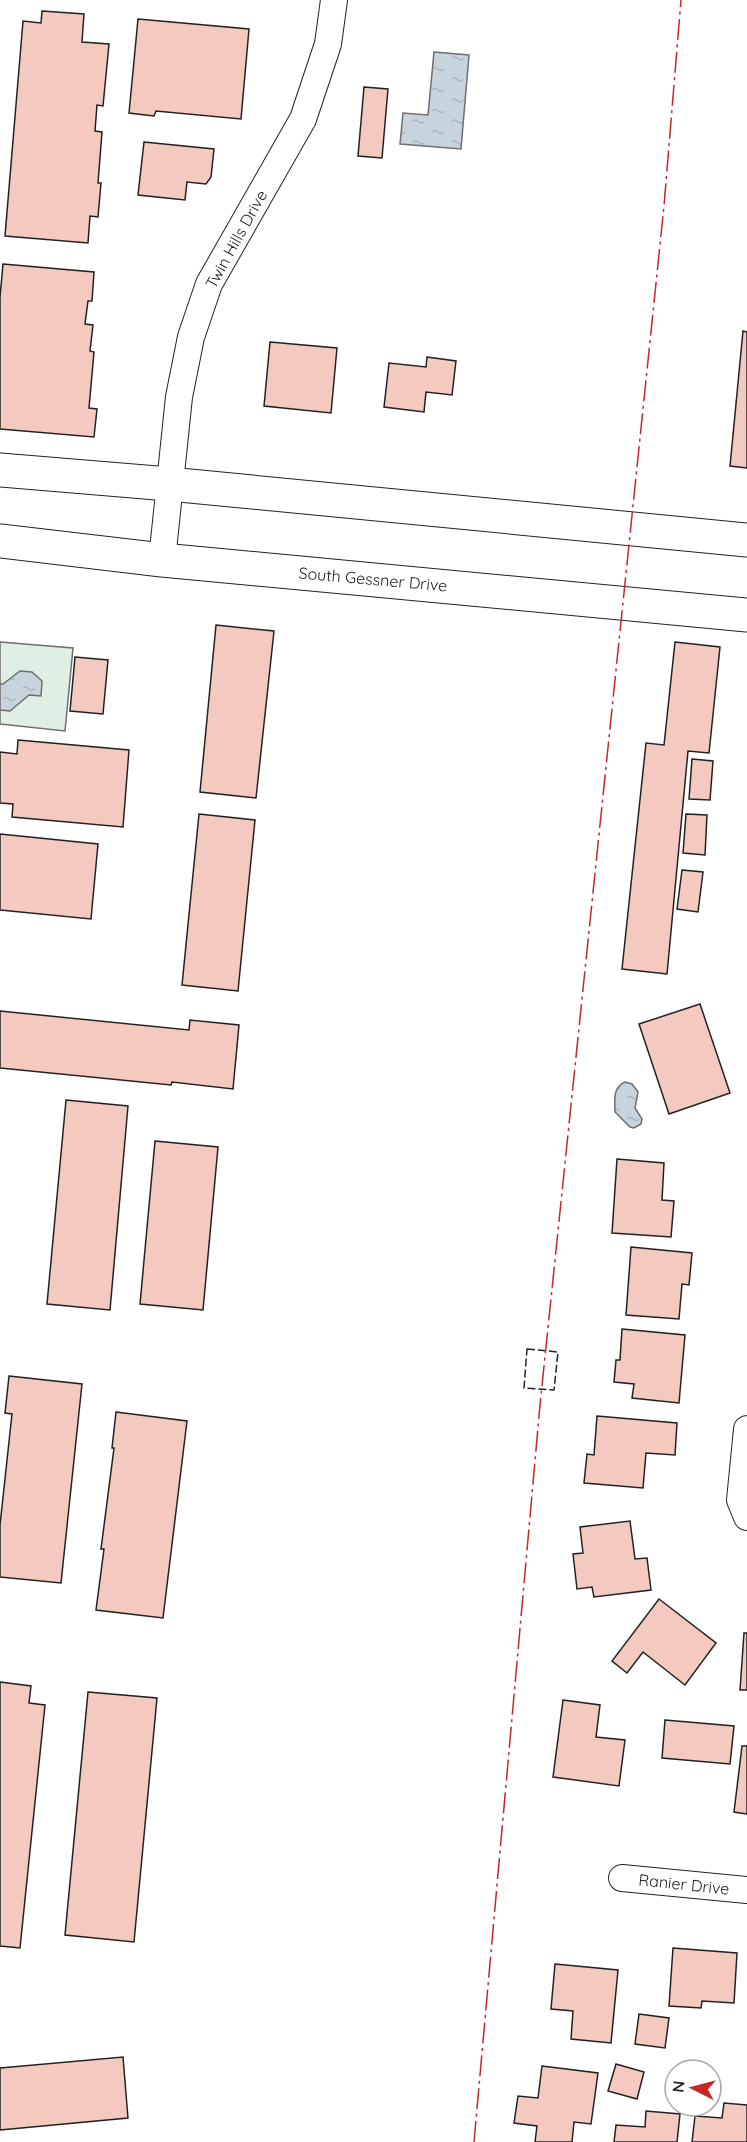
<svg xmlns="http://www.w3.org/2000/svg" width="747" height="2142" font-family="Quicksand,sans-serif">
	<defs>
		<pattern id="water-ripples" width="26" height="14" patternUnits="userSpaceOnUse" patternTransform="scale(1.5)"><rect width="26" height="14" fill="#c7d3dd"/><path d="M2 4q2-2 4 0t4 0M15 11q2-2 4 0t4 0" fill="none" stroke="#abb5bd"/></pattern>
	</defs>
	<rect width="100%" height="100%" fill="#fff"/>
	<path fill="#e0efe3" stroke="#6f6f6f" stroke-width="1.5" d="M0,642L73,648L65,731L0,724Z"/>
	<g fill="url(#water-ripples)" stroke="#6f6f6f" stroke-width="1.5">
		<path d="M434,52L469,55L461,149L400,144L403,113L428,115Z"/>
		<path d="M20,671L32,672L42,681L41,696L29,695L10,711L0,710V684H3Z"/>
		<path d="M625,1082L632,1084L638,1092L635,1108L642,1119L641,1124L634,1128L630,1127L615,1112C615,1101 612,1088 625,1082Z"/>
	</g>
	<g fill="#f3c9c0" stroke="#222" stroke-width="1.5">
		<path d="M42,11L84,14L82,42L109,44L103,106L97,105L95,131L102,132L98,183H101L98,217L90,216L88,243L5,236L23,21L41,23Z"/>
		<path d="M138,19L249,29L241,119L156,111L154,116L129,113Z"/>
		<path d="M364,87L388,89L382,158L358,156Z"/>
		<path d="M144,142L214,149L211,177L206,184L187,182L185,200L138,195Z"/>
		<path d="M3,264L94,272L92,301H88L85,324L93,325L90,351L94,352L89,408L97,409L94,437L0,429V297Z"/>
		<path d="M743,331L747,332V468L730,466Z"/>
		<path d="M270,342L337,348L331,413L264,406Z"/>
		<path d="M427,357L456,361L452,395L426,392L424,412L384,407L389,363L426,367Z"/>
		<path d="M216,625L274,631L256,798L200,792Z"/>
		<path d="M675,642L720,647L709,753L688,751L667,974L622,969L646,743L664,745Z"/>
		<path d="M75,657L108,660L103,714L70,711Z"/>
		<path d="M18,740L129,750L123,827L12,817L13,804L0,803V752L17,754Z"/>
		<path d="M692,759L713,761L710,800L689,799Z"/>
		<path d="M199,814L255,820L238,991L182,985Z"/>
		<path d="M686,814L707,815L705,855L683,853Z"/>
		<path d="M0,834L98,844L91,919L0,910Z"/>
		<path d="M682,870L703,872L698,912L677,909Z"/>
		<path d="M700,1004L730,1093L669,1114L639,1024Z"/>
		<path d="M0,1011L189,1030L190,1020L239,1025L233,1089L172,1082L171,1085L0,1068Z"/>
		<path d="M66,1100L128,1106L110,1310L47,1304Z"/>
		<path d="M155,1141L218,1147L203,1310L140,1304Z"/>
		<path d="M617,1159L664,1163L662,1200L674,1201L671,1237L612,1233Z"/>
		<path d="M631,1247L692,1253L689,1285L682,1284L679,1319L626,1315Z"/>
		<path d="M622,1329L685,1335L679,1403L632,1398L634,1384L614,1382L616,1360H620Z"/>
		<path d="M9,1376L82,1384L61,1583L0,1577V1525L12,1414L5,1413Z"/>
		<path d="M116,1412L187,1421L163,1618L96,1610L104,1549H101L114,1448H112Z"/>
		<path d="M597,1416L677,1423L675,1455L646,1453L643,1488L584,1483L587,1454L594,1455Z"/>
		<path d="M630,1521L635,1559L647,1558L651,1590L594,1597L592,1587L577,1589L573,1554L583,1553L580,1527Z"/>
		<path d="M659,1599L716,1643L685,1685L643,1652L627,1673L612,1661Z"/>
		<path d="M744,1633H747V1690H740Z"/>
		<path d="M0,1682L31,1686L29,1703L45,1705L20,1948L0,1946Z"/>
		<path d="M88,1692L157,1698L134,1942L65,1935Z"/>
		<path d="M563,1700L600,1705L596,1737L625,1740L619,1786L553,1777Z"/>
		<path d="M665,1720L734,1726L730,1764L662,1758Z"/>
		<path d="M742,1746H747V1814L734,1812Z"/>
		<path d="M673,1948L737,1953L734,2003L702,2001L701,2008L669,2006Z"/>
		<path d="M555,1964L618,1970L611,2043L571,2039L573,2011L551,2009Z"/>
		<path d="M639,2014L669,2018L665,2048L635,2044Z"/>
		<path d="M123,2057L128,2118L0,2130V2068Z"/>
		<path d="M616,2064L644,2072L637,2099L608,2091Z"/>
		<path d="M542,2066L598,2073L591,2124L574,2122L572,2142H535L537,2126L514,2123L518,2096L538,2098Z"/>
		<path d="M724,2103L747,2105V2142H692L695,2116L722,2118Z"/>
		<path d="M646,2111L680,2114L677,2142H614L616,2125L645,2127Z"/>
	</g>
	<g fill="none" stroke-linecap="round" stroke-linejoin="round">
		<g stroke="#222" stroke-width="28">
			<g id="street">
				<path d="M162,560L179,397L191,337L209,284L303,119L328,44L334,0"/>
				<path d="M747,1429L740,1500L747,1517"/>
				<path d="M622,1878L747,1890"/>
			</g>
		</g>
		<g stroke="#222" stroke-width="35">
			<g id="secondary">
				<path d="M0,470L169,484L747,540"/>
				<path d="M0,541L162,560L747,615"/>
			</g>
		</g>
		<use href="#street" stroke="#fff" stroke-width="26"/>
		<use href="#secondary" stroke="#fff" stroke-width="33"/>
		<path stroke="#222" stroke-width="1.5" stroke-dasharray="8 3" stroke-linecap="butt" d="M527,1349L558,1352L554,1390L524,1388Z"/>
		<path stroke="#c62828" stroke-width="1.5" stroke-dasharray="21 4.5 3 4.5" stroke-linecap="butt" d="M474,2142L540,1405L664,206L681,0"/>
	</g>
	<g text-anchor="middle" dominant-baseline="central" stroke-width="4.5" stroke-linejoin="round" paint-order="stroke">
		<g font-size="16" fill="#222" stroke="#fff">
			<text transform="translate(236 239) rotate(-61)">Twin Hills Drive</text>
			<text transform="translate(373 579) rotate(5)">South Gessner Drive</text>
			<text transform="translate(684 1884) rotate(6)">Ranier Drive</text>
		</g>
	</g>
	<g transform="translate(693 2088) rotate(276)"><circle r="28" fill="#ffffff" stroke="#a7a7a7" stroke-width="1.5"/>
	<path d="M0-4.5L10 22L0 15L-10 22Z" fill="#c62828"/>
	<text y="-9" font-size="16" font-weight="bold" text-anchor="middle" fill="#222222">N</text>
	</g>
</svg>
